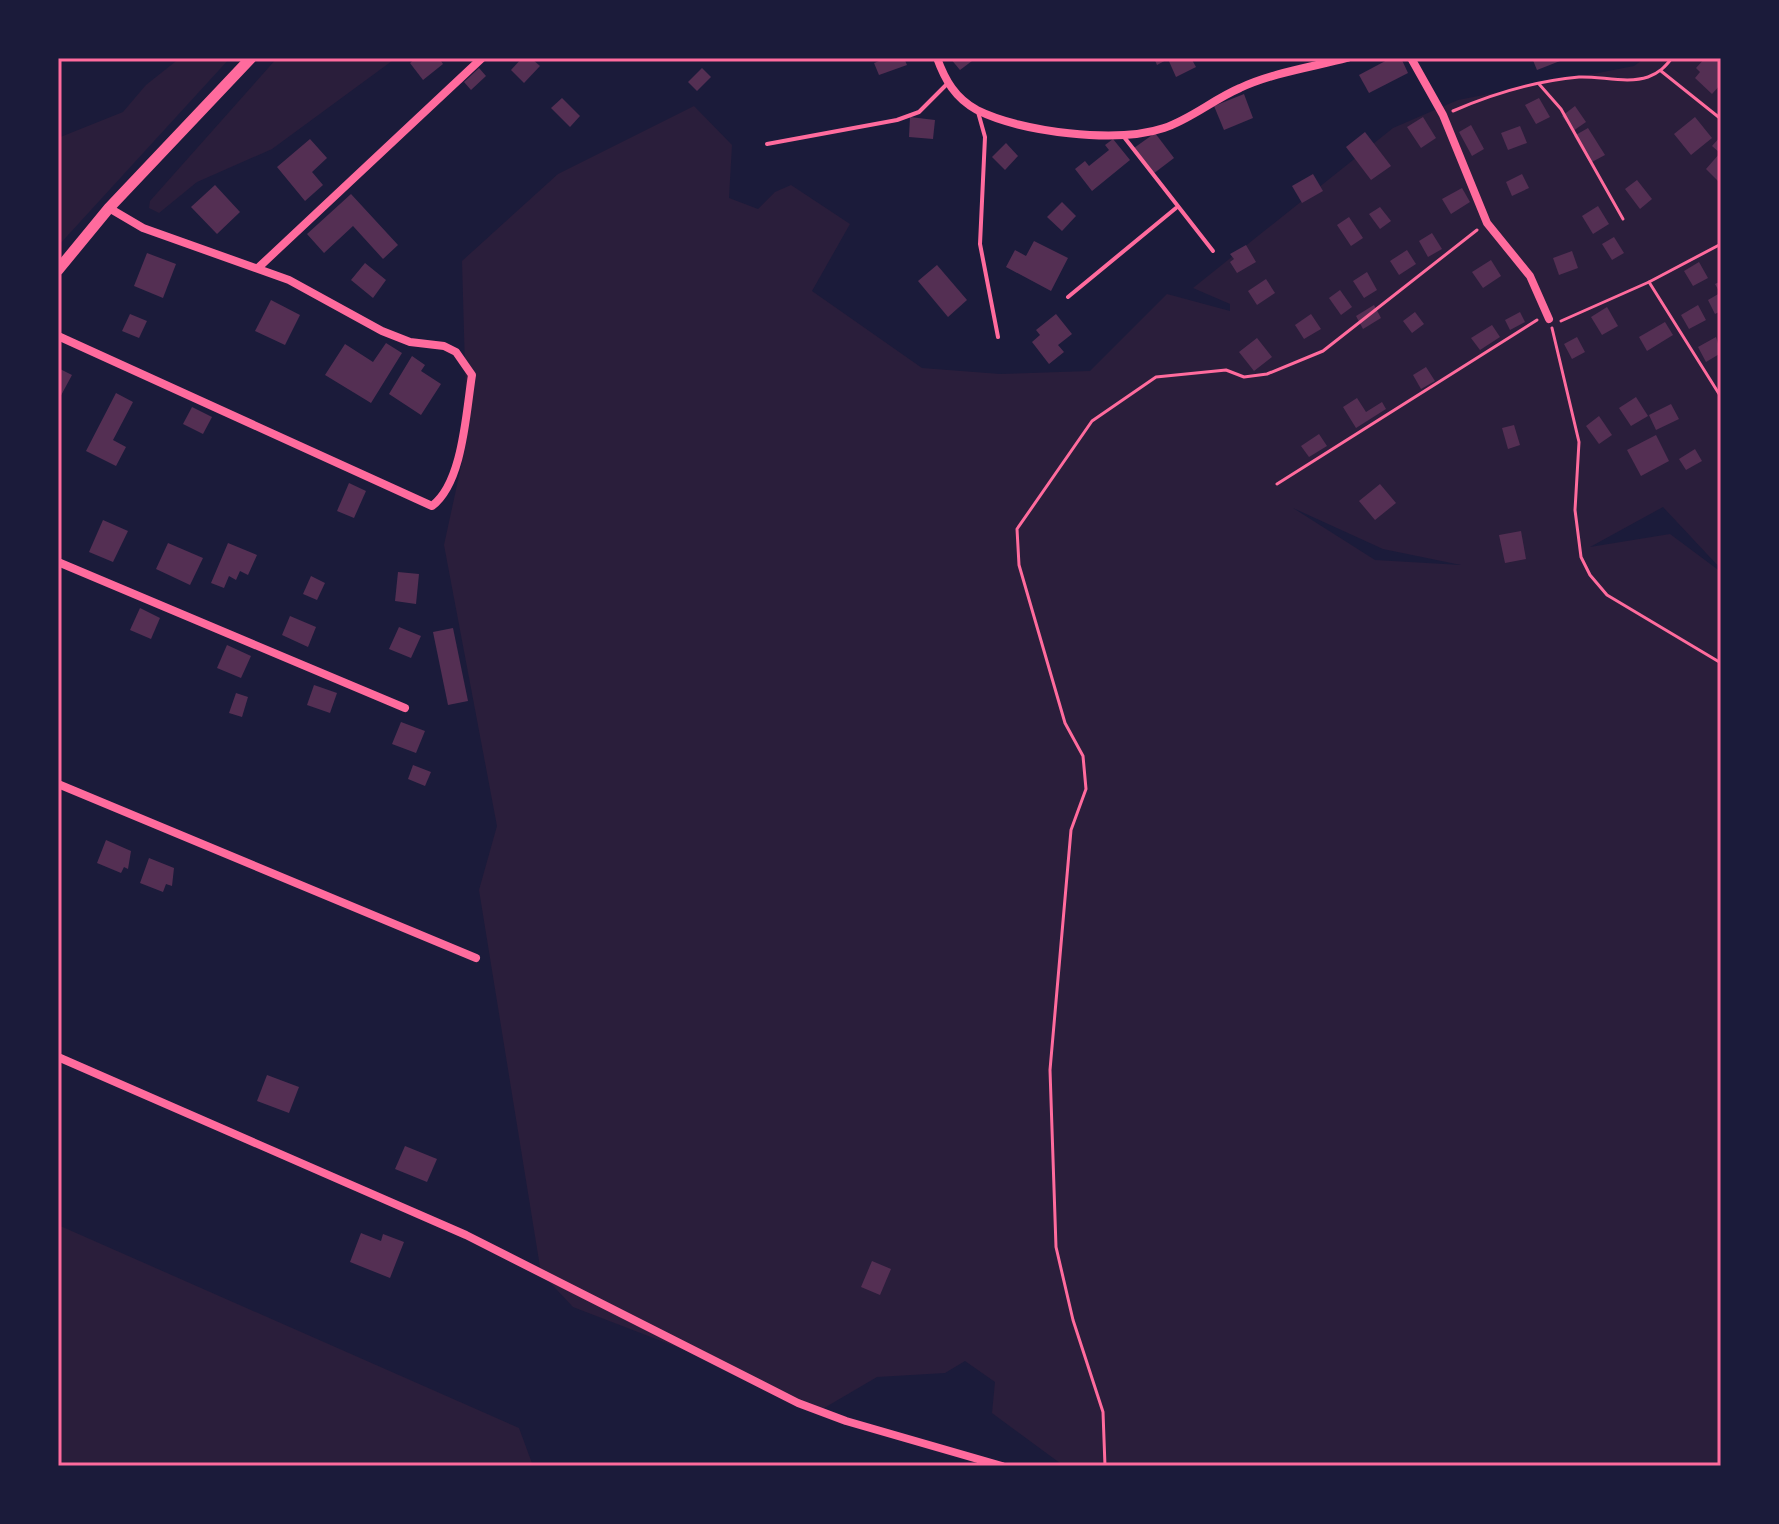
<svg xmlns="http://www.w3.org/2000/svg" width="1779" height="1524" font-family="Lato,sans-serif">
	<rect width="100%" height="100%" fill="#1b1b3a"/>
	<g fill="#2a1e3b" fill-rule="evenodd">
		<path d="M180,58H230L58,246V138L123,112L146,85Z"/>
		<path d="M277,58H396L272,149L197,182L159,213L149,208L150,201Z"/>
		<path d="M1645,58H1721V569L1663,507L1590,547L1670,534L1721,572V1466H1064L992,1413L995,1382L965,1361L945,1373L877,1377L819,1411L747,1374L573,1307L541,1273L479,890L497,826L444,545L467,439L462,261L558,174L694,106L732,145L729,198L758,209L775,192L791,185L850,224L812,291L922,368L1000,374L1090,371L1167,294L1230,311V304L1193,288L1393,128L1458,100L1634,66ZM1293,508L1383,549L1461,565L1375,560Z"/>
		<path d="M58,1225L519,1428L533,1466H58Z"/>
	</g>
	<g fill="#542f53">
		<path d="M416,58H439L443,64L423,80L410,63Z"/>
		<path d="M522,58H531L540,66L524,83L511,70Z"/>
		<path d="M887,58H904L907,65L879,75L874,63Z"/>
		<path d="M950,58H976L960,70Z"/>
		<path d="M1154,58H1191L1196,67L1176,77L1168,59L1157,65Z"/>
		<path d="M1391,58H1401L1408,73L1369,93L1359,75Z"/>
		<path d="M1532,58H1559L1560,61L1537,70Z"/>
		<path d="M1705,58L1721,61V84L1712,94L1695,78L1700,72L1696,68Z"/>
		<path d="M479,68L486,76L471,90L464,82Z"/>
		<path d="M702,68L711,77L697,91L688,82Z"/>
		<path d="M1244,94L1253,118L1224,130L1214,106Z"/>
		<path d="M562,98L580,116L570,127L551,108Z"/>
		<path d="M1539,98L1550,117L1536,124L1525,105Z"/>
		<path d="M1575,106L1586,122L1573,131L1562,116Z"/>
		<path d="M910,117L935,120L933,139L909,137Z"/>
		<path d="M1423,117L1436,138L1421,148L1407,127Z"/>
		<path d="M1695,117L1712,138L1691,155L1674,134Z"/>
		<path d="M1471,125L1484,149L1472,156L1459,132Z"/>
		<path d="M1520,126L1527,143L1508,150L1501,133Z"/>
		<path d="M1588,128L1605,155L1590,163L1574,136Z"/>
		<path d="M1365,132L1391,166L1371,180L1346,147Z"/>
		<path d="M1155,133L1174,158L1153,174L1134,148Z"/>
		<path d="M1721,136V180L1719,182L1706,169L1720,153L1712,146Z"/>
		<path d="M310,139L327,158L312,172L323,185L305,201L277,167Z"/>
		<path d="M1113,139L1130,160L1092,191L1075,169L1085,161L1089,166L1109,150L1105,145Z"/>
		<path d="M1006,143L1018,156L1005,170L992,157Z"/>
		<path d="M1313,174L1323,191L1302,203L1292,186Z"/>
		<path d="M1522,174L1529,188L1512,196L1506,182Z"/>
		<path d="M1637,180L1652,199L1640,209L1625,189Z"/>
		<path d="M215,185L240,212L217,234L191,207Z"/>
		<path d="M1462,188L1470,202L1451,214L1442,199Z"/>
		<path d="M351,194L398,245L383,259L353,226L324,253L307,234Z"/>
		<path d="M1062,202L1076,216L1062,231L1047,217Z"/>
		<path d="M1598,206L1609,224L1593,234L1582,216Z"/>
		<path d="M1380,207L1391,221L1380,229L1369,214Z"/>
		<path d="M1349,217L1363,238L1351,246L1337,225Z"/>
		<path d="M1432,233L1442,249L1428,257L1419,241Z"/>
		<path d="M1614,237L1624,253L1612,260L1602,244Z"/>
		<path d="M1034,241L1068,258L1051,291L1006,267L1015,250L1026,256Z"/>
		<path d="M1246,245L1256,262L1237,273L1230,262L1234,259L1230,254Z"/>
		<path d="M1407,250L1416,264L1399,275L1390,261Z"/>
		<path d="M1572,251L1578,268L1559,275L1553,258Z"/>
		<path d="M147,253L176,264L163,298L134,286Z"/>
		<path d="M1491,260L1501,276L1483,288L1472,272Z"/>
		<path d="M1699,262L1708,278L1693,286L1684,271Z"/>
		<path d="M365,263L386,280L373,298L351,280Z"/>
		<path d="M937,265L967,300L948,317L918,281Z"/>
		<path d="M1367,272L1377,290L1364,298L1353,281Z"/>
		<path d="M1266,279L1275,293L1257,305L1248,291Z"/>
		<path d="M1721,281V311L1715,314L1708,300L1720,293L1715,284Z"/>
		<path d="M1340,290L1352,307L1341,315L1329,298Z"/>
		<path d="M271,300L300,315L285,345L255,331Z"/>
		<path d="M1374,305L1381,318L1363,329L1356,316Z"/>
		<path d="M1698,305L1706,320L1689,329L1681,315Z"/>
		<path d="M1607,307L1618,326L1602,335L1591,317Z"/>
		<path d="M1415,312L1424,324L1412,333L1403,321Z"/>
		<path d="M1520,312L1525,322L1510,330L1505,320Z"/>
		<path d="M130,314L147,321L139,338L122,331Z"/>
		<path d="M1056,314L1072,334L1058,345L1064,352L1049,364L1032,342L1040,335L1036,330Z"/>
		<path d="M1311,314L1321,329L1304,339L1295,325Z"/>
		<path d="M1665,322L1673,335L1647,351L1639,337Z"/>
		<path d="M1492,325L1500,337L1480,350L1471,338Z"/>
		<path d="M1577,337L1585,352L1572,359L1564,344Z"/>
		<path d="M1716,337L1721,353L1706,362L1698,347Z"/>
		<path d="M1257,338L1272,357L1254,371L1239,352Z"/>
		<path d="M386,343L402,353L371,403L325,375L345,344L373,362Z"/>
		<path d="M412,356L425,365L421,371L441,384L421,415L389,394Z"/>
		<path d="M1426,367L1435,381L1421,389L1413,375Z"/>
		<path d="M58,368L72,375L58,401Z"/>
		<path d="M116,393L133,402L113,440L126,447L116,466L86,451Z"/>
		<path d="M1636,397L1648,416L1631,426L1619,408Z"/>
		<path d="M1357,398L1366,412L1382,402L1386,409L1356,428L1343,407Z"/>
		<path d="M1671,404L1679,419L1656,430L1649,415Z"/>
		<path d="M192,407L212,417L203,434L183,424Z"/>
		<path d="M1599,416L1612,435L1599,444L1586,426Z"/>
		<path d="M1514,425L1520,445L1508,449L1502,428Z"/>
		<path d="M1319,434L1327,446L1309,457L1301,446Z"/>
		<path d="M1656,435L1669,461L1641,476L1627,450Z"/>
		<path d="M1695,449L1702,461L1686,470L1679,459Z"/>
		<path d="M349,483L366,491L354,518L337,511Z"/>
		<path d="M1380,484L1396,503L1375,520L1359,501Z"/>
		<path d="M103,520L128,531L113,562L89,552Z"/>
		<path d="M1521,531L1526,559L1505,563L1499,535Z"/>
		<path d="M168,543L203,558L190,585L156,569Z"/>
		<path d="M228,543L257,555L248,575L240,571L236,580L229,576L224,588L211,583Z"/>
		<path d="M398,572L419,574L416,604L395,601Z"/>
		<path d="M311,576L325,583L317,600L303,594Z"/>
		<path d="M140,608L160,618L151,639L130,630Z"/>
		<path d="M290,616L316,627L308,647L282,635Z"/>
		<path d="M399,627L421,636L411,658L389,649Z"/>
		<path d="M453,628L468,701L448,705L433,632Z"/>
		<path d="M227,645L251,656L241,678L217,668Z"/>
		<path d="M314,685L337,693L330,713L307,705Z"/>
		<path d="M236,693L248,697L242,717L229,713Z"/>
		<path d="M401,722L425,731L416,753L392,744Z"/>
		<path d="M413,765L431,772L425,786L408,779Z"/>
		<path d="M106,840L131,851L128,869L124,867L121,873L97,863Z"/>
		<path d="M149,858L174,868L172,886L166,884L163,892L140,883Z"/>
		<path d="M267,1075L299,1087L289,1113L257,1101Z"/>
		<path d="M405,1146L437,1159L427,1182L395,1169Z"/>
		<path d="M361,1233L381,1241L383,1234L404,1242L390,1278L350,1262Z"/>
		<path d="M872,1261L891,1269L880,1295L861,1287Z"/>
	</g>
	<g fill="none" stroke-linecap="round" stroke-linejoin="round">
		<g stroke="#ff6b9d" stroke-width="3">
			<path d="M1661,71L1721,119"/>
			<path d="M1539,84L1561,109L1623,219"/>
			<path d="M1453,111C1492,94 1536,81 1579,77C1600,76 1628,84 1648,77C1659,73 1665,67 1672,58"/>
			<path d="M1649,282L1721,397"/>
			<path d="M1561,321L1649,282L1721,244"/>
			<path d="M1552,328L1579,442L1575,510L1581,557L1590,575L1607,595L1721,663"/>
			<path d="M1277,484L1537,320"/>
			<path d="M1105,1466L1103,1412L1073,1320L1056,1247L1050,1070L1071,830L1086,789L1083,756L1065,723L1019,565L1017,529L1092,421L1156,377L1226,370L1244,377L1267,374L1323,351L1477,230"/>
		</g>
		<g stroke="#ff6b9d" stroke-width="4">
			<path d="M978,112L985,137L980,244L998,337"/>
			<path d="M1124,137L1213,251"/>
			<path d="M767,144L897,120L919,112L947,84"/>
			<path d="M1068,297L1176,208"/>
		</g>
		<g stroke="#ff6b9d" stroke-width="8">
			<path d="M937,58C945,80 955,98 977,110C1021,132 1116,144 1164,128C1191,119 1214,99 1240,88C1272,73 1312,67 1347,58"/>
			<path d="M1411,58L1443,115L1487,223L1530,276L1549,319"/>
			<path d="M259,267L482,58"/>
			<path d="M58,336L432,506C463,483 466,412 472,375L456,352L444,346L410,342L382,331L289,280L143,228L109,208"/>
			<path d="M58,562L405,708"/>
			<path d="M58,784L476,958"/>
			<path d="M58,1057L466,1235L798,1403L846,1421L1002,1466"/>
		</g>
		<path stroke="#ff6b9d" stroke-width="11" d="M58,270L109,208L251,58"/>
	</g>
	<rect width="1779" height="1524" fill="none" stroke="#1b1b3a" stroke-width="120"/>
	<rect x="60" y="60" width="1659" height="1404" fill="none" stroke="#ff6b9d" stroke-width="3"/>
</svg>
